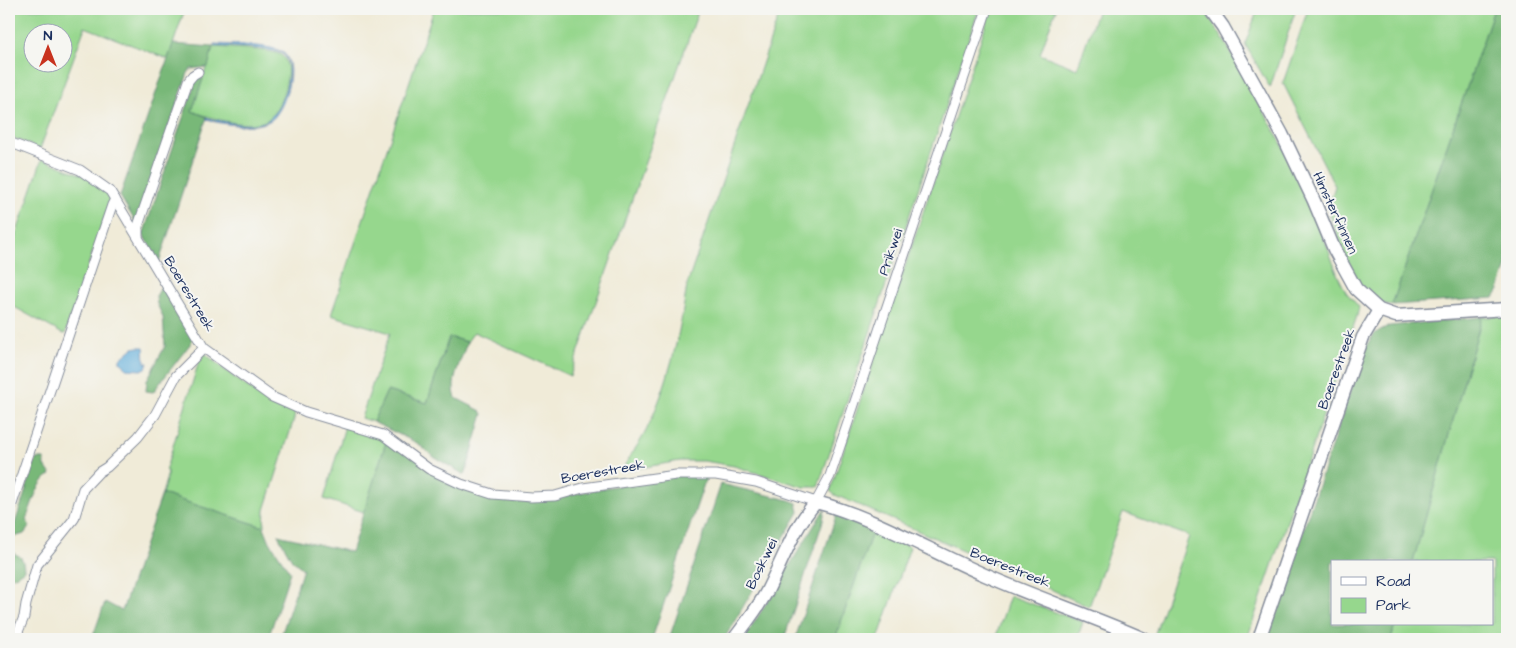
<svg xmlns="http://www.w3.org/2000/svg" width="1516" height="648" font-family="'Architects Daughter',sans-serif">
	<rect width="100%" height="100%" fill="#f6f6f2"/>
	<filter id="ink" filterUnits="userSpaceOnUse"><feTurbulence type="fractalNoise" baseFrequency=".02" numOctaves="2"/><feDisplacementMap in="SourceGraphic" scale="10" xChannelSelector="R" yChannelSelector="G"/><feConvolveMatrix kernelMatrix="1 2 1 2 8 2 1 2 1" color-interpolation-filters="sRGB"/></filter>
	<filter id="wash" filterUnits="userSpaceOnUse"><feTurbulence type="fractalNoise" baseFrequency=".0096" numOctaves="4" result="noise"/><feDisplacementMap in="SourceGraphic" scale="20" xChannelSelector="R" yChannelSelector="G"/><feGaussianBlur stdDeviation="1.12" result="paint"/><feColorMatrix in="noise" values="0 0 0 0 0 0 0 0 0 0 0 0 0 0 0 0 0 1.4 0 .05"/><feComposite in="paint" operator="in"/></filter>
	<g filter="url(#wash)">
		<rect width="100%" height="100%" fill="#f0ebd8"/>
		<g fill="#96d78d" stroke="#588376" fill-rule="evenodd">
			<path d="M9,9H185L168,59L85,27L40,149L9,136ZM32,32H62V62H32Z"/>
			<path d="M434,9H699L570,376L474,332L467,342L449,337L427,403L387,391L373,422L361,418L390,333L331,315Z"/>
			<path d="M781,9H979L818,487H804L734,466L704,461H680L622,471C628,457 639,445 646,431C668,386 680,334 687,285Z"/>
			<path d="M991,9H1056L1040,54L1077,69L1098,9H1204L1225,42L1292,162L1326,243L1338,276L1346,292L1359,307L1357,316L1247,639H1165L1155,633L1189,536L1123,512L1089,607L1018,574L835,495L830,491Z"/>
			<path d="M1258,9H1296L1270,88L1245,44Z"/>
			<path d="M1308,9H1494L1392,305L1384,304L1366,293L1350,271L1328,209L1335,186L1283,83Z"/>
			<path d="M213,47C226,48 272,49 281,55C297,65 280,112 267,120C249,130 210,118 192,111Z"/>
			<path d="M42,159L95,180L111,198L65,334L61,333L9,304V255Z"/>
			<path d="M1507,316V639H1391L1395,624H1492V562H1413L1482,317Z"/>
			<path d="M202,351C232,376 257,398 295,410L294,419L265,510L264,527L162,494L168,473L166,469Z"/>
			<path d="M345,426L387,439L364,512L324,499Z"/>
			<path d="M873,530L910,547L878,639H835Z"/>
			<path d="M1010,596L1083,622L1077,639H995Z"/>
		</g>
		<g fill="#78b878" stroke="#4a746b">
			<path d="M1494,9H1507V266L1499,290L1494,298L1392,305Z"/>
			<path d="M173,44L213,47L208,67L191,69L188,73L136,223L120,196Z"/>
			<path d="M199,78L203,79L192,111L207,117L159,262L143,235L196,80Z"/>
			<path d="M162,286L192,337L191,343L153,392L146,391L147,380L165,346L163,317L157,304L156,296Z"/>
			<path d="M1482,317L1413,562H1332V624H1395L1391,639H1266L1364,351C1372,336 1373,332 1390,326Z"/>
			<path d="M449,337L467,342C462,359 449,381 456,398L481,411L483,414L465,475L434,457L417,443L373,422L387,391L427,403Z"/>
			<path d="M387,439L462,488L492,499L511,502H527L548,499L667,476L707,475L652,639H280L303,569L292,560L278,535L351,552Z"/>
			<path d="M36,459H44L45,466L51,475C38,479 31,508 26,520L30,526L24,534L14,537L9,548V542Z"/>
			<path d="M721,484L789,500L797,503L799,512L724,639H669Z"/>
			<path d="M162,494L264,527L270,542L290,572L268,639H92L105,602L122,611Z"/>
			<path d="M825,508L823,521L784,639H744Z"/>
			<path d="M837,513L873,530L835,639H795Z"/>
			<path d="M9,552C20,556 23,555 24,570L17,575L9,578Z"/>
		</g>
		<g fill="#61adda" stroke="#3e6e9c">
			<path d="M214,44C230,45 270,44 282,52C299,62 285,111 271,120C255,130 224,124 207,120V118C223,122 249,128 265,122C281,115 298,66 283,54C273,47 228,47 214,46Z"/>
			<path d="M138,347H144L145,363H148L146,368L141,370L126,369L124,365L120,362V359L133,348Z"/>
		</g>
	</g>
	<g filter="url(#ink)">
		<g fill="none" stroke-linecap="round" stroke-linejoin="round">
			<g stroke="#868d9b" stroke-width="11">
				<g id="street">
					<path d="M9,142L80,170L110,191L204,348L272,397L306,412L383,435L429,469L461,484L492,494L531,497L555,496L583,488L676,475H716L756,482L816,502L830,476L987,9"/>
					<path d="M138,236V226L188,81L193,75L198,72"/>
					<path d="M9,513L112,205L115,199"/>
					<path d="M15,639L24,617L26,604L37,565L74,519L83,489L99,472L107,467L138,437L155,415L176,376L204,348"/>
				</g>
			</g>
			<g stroke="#868d9b" stroke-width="15">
				<g id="secondary">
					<path d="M1210,9L1223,27L1282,134L1314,201L1334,249L1356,289L1379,310L1396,316L1507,309"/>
					<path d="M734,639C746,623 758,608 767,591C783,560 793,528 816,502C873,517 930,551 985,575C1037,598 1092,616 1144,639"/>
					<path d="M1259,639L1351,371L1363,337L1379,310"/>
				</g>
			</g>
			<use href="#street" stroke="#fff" stroke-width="9"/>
			<use href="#secondary" stroke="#fff" stroke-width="12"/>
		</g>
	</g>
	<g text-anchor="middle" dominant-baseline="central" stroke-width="4" stroke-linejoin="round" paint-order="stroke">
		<g font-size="14" fill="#1b2f5e" stroke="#f6f6f2">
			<text transform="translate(1335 213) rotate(65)">Himsterfinnen</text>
			<text transform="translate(891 252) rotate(-71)">Prikwei</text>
			<text transform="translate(189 294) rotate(59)">Boerestreek</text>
			<text transform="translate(1337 369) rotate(-70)">Boerestreek</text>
			<text transform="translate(603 472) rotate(-10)">Boerestreek</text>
			<text transform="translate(762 564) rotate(-64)">Boskwei</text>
			<text transform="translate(1010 568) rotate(22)">Boerestreek</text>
		</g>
	</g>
	<rect width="1516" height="648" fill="none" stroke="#f6f6f2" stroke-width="30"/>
	<rect x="1331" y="560" width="162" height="65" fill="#f6f6f2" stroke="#9ea6b7"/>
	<rect x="1341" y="577" width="25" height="8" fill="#ffffff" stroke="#9ea6b7"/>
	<text x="1376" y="586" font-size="15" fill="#1b2f5e">Road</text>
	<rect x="1341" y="598" width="25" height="15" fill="#96d78d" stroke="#9ea6b7"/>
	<text x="1376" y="610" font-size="15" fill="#1b2f5e">Park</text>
	<g transform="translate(48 48)"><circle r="24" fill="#f6f6f2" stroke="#9ea6b7"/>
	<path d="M0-4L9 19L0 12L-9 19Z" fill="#c8321e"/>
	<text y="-8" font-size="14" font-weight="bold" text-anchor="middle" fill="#1b2f5e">N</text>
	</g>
</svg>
